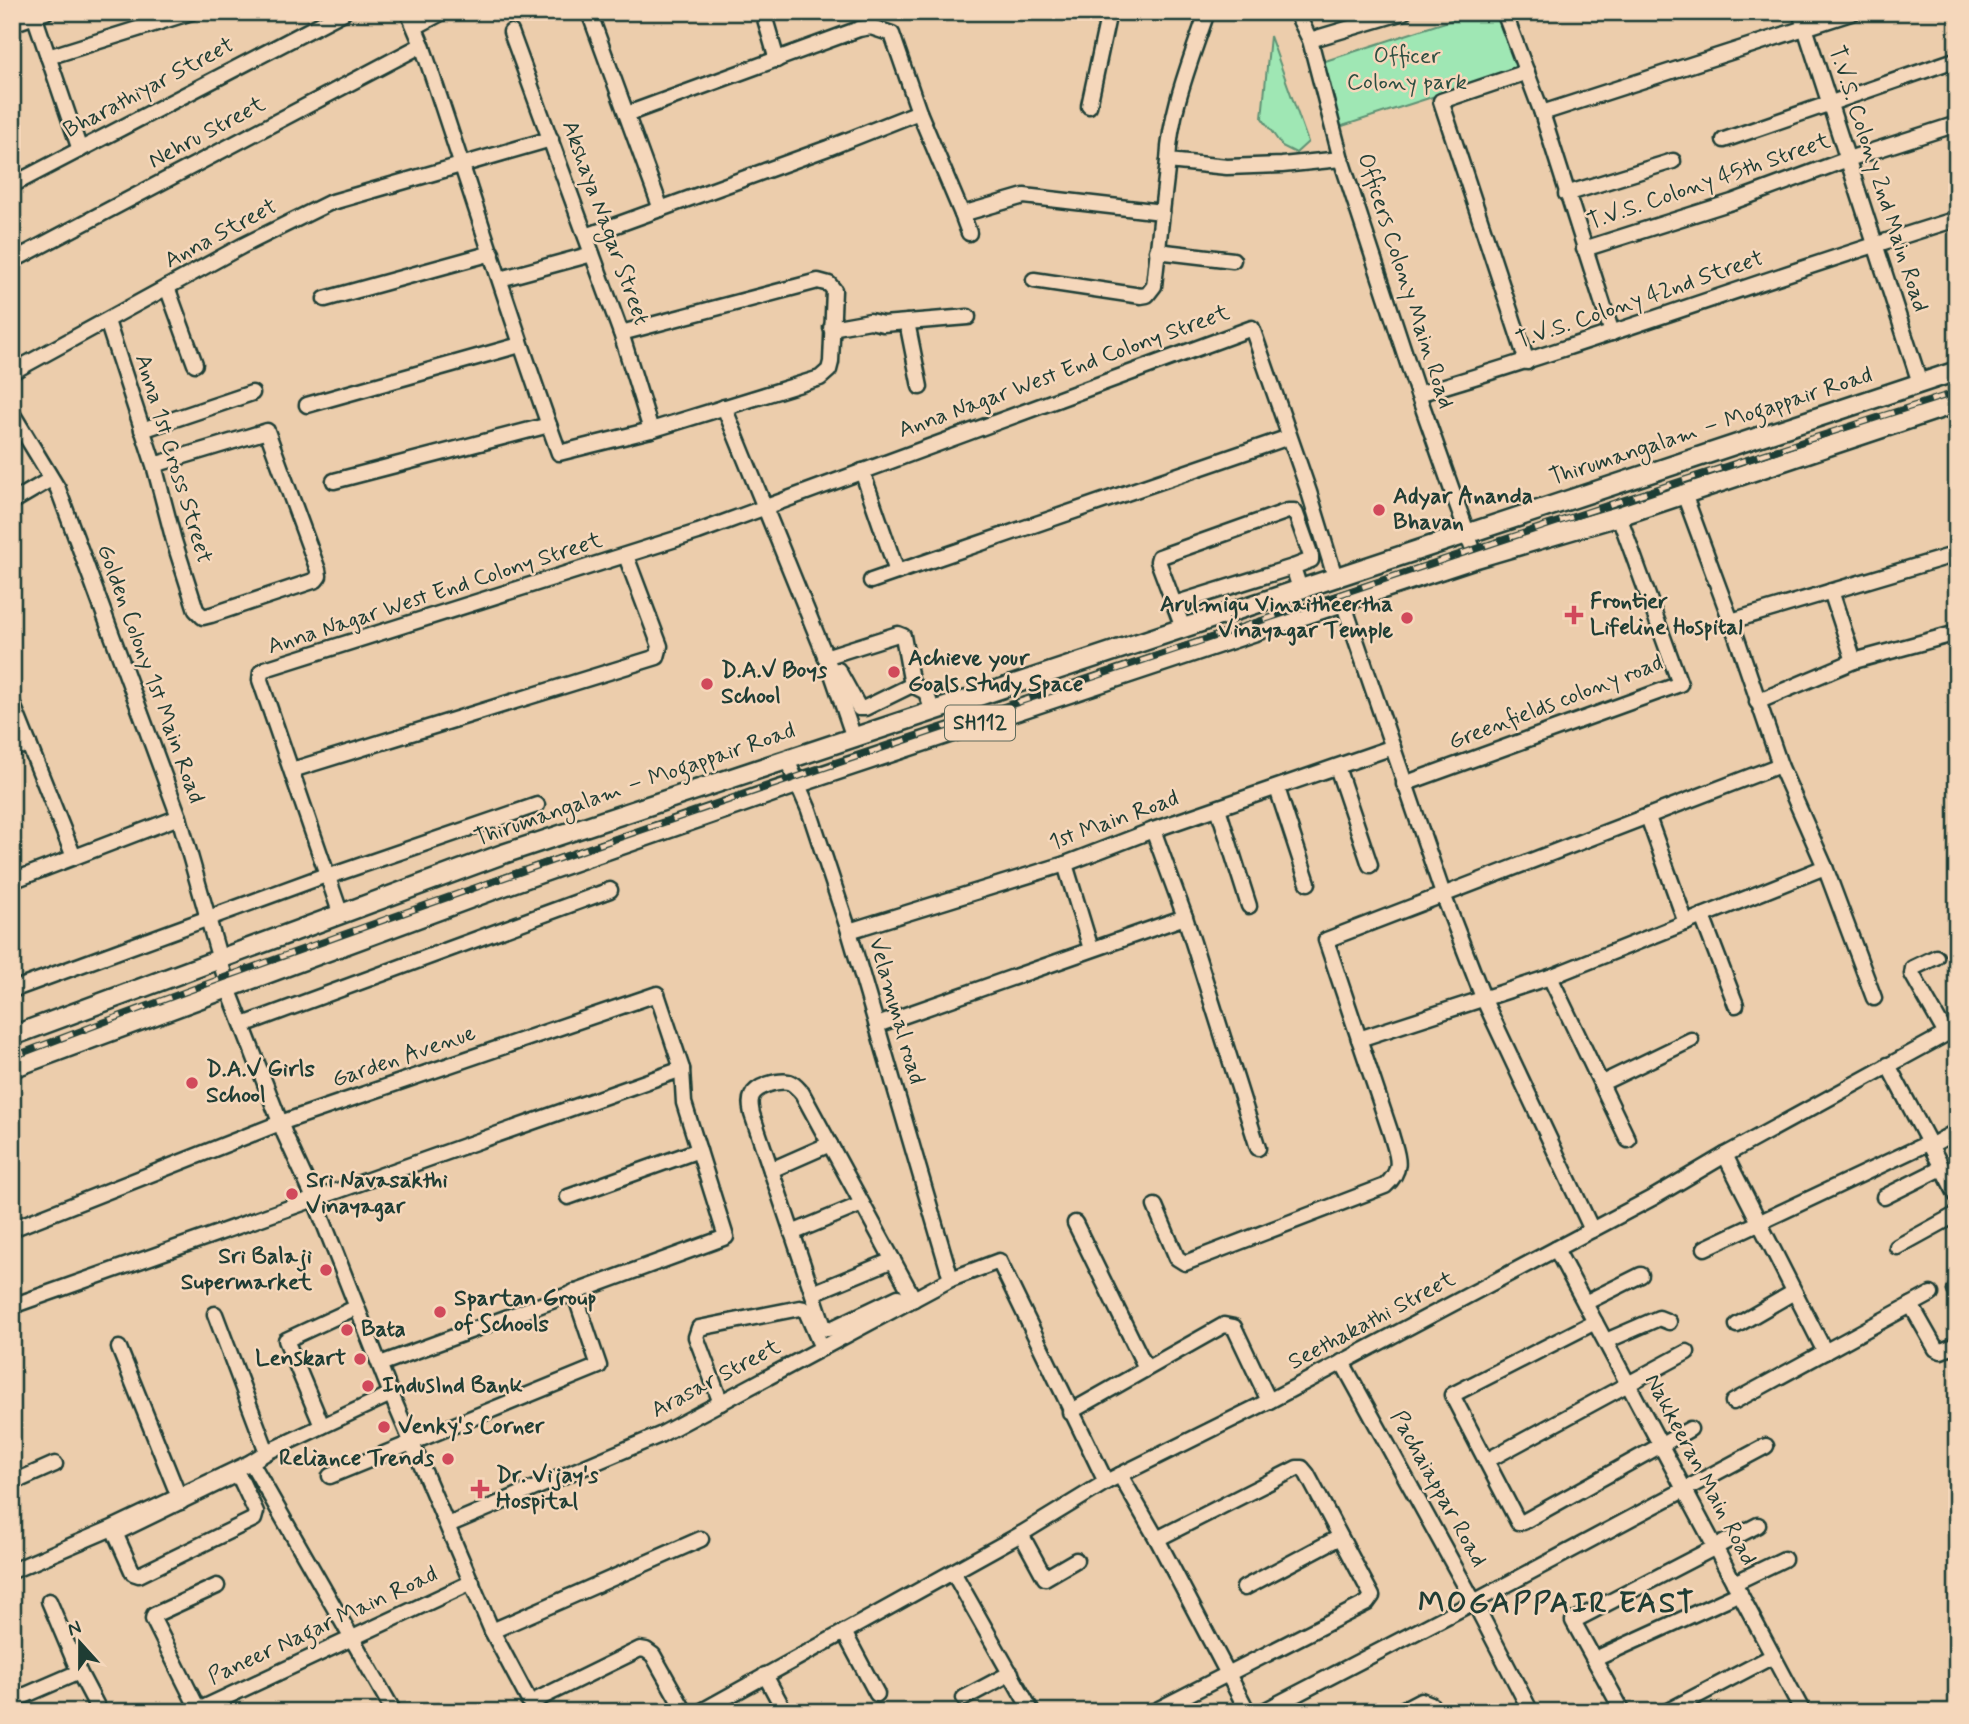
<svg xmlns="http://www.w3.org/2000/svg" width="1969" height="1724" font-family="Mynerve,sans-serif">
	<rect width="100%" height="100%" fill="#eccdac"/>
	<filter id="ink" filterUnits="userSpaceOnUse"><feTurbulence type="fractalNoise" baseFrequency=".0143" numOctaves="2"/><feDisplacementMap in="SourceGraphic" scale="14" xChannelSelector="R" yChannelSelector="G"/><feConvolveMatrix kernelMatrix="1 2 1 2 8 2 1 2 1" color-interpolation-filters="sRGB"/></filter>
	<g filter="url(#ink)">
		<g fill="#9fe7b4" stroke="#5f9274" stroke-width="2">
			<path d="M1476,12H1497L1519,69L1333,129L1313,65Z"/>
			<path d="M1270,36L1308,142L1296,153L1282,146L1262,118Z"/>
		</g>
		<g fill="none" stroke-linecap="round" stroke-linejoin="round">
			<g stroke="#1f3d34" stroke-width="19">
				<g id="minor">
					<path d="M33,12L80,150"/>
					<path d="M408,12L422,45C468,181 510,318 559,453L651,430L820,378L829,370L831,362L834,290L829,284L818,281L621,333"/>
					<path d="M589,12L661,209"/>
					<path d="M763,12L777,60"/>
					<path d="M1296,12L1310,40L1341,159L1418,394L1476,558"/>
					<path d="M1504,12L1542,113L1612,333"/>
					<path d="M1800,12L1920,383"/>
					<path d="M12,24L46,12"/>
					<path d="M415,27L443,12"/>
					<path d="M511,32L621,333L651,430"/>
					<path d="M1310,40L1404,12"/>
					<path d="M48,57L192,12"/>
					<path d="M1527,72L1441,101L1527,362"/>
					<path d="M1089,106L1109,12"/>
					<path d="M1542,113L1854,12"/>
					<path d="M627,114L859,29L871,27L892,34L919,112L962,214L1024,196L1162,212L1168,161L1227,167L1282,165L1341,159"/>
					<path d="M1724,140L1952,61"/>
					<path d="M1168,161C1170,110 1191,60 1207,12"/>
					<path d="M12,185L344,12"/>
					<path d="M1566,194L1673,161"/>
					<path d="M962,214L969,233"/>
					<path d="M586,236L828,148L919,112"/>
					<path d="M1584,249L1732,202L1848,159L1957,124"/>
					<path d="M1157,251L1233,260"/>
					<path d="M12,261L422,45"/>
					<path d="M500,279L592,254"/>
					<path d="M1034,280L1141,296L1147,295L1154,286L1162,212"/>
					<path d="M167,287L195,364"/>
					<path d="M325,299L492,253"/>
					<path d="M107,321L154,465L174,541L196,610L203,617L211,615L316,580L319,576L318,570L267,431L154,465"/>
					<path d="M907,322L920,387"/>
					<path d="M831,328L870,321L883,324L968,317"/>
					<path d="M12,372L242,246L329,203L551,139"/>
					<path d="M1418,394C1599,341 1776,274 1957,219"/>
					<path d="M307,405L520,345"/>
					<path d="M724,407L829,665L854,738"/>
					<path d="M12,413L58,489L179,817L228,988L285,1135L314,1198L391,1394L492,1631L535,1712"/>
					<path d="M142,430L252,393"/>
					<path d="M862,471L897,572L1289,437"/>
					<path d="M334,481L549,425"/>
					<path d="M1684,494L1731,621L1780,765L1825,867L1874,998"/>
					<path d="M12,502L51,479"/>
					<path d="M871,581L897,572"/>
					<path d="M1831,591L1854,661"/>
					<path d="M1343,602L1444,897L1484,1000L1592,1230"/>
					<path d="M1174,604L1293,567"/>
					<path d="M1731,621L1957,554"/>
					<path d="M1183,628L1158,561L1159,557L1288,511H1294L1296,514L1311,556V560L1293,567L1300,589"/>
					<path d="M825,657L898,634L903,636L912,685L865,708H859L838,670"/>
					<path d="M912,685L926,692L933,712"/>
					<path d="M12,702L74,857"/>
					<path d="M1757,702L1854,661L1957,633"/>
					<path d="M12,749L29,744"/>
					<path d="M787,760L809,810L849,931L951,1279"/>
					<path d="M1337,767L1370,865"/>
					<path d="M292,770L657,657L660,646L626,556"/>
					<path d="M1404,784L1680,684L1619,516"/>
					<path d="M1277,788L1308,883"/>
					<path d="M1218,808L1249,906"/>
					<path d="M1648,817L1686,923"/>
					<path d="M1153,830L1185,917L1258,1148"/>
					<path d="M1065,864L1091,949"/>
					<path d="M327,877L537,805"/>
					<path d="M12,881L179,817"/>
					<path d="M341,915L260,680L261,672L265,669L698,532L1252,328L1309,492L1335,577"/>
					<path d="M1702,916L1736,1005"/>
					<path d="M849,931L1065,864L1153,830L1393,747"/>
					<path d="M1936,957L1913,968L1912,974L1946,1034"/>
					<path d="M1550,977L1628,1140"/>
					<path d="M12,990L326,875"/>
					<path d="M243,1025L610,890"/>
					<path d="M877,1025L1185,917"/>
					<path d="M1359,1039L1550,977L1825,867"/>
					<path d="M1888,1065L1957,1196"/>
					<path d="M1602,1083L1691,1040"/>
					<path d="M1930,1146L1957,1131"/>
					<path d="M1725,1155L1825,1352"/>
					<path d="M771,1170L830,1144"/>
					<path d="M568,1197L699,1150"/>
					<path d="M1884,1197L1942,1168"/>
					<path d="M1155,1206L1177,1258L1185,1263L1385,1186C1405,1168 1397,1156 1391,1134L1326,940L1780,765"/>
					<path d="M1075,1223L1146,1368"/>
					<path d="M12,1229L280,1123L657,994L682,1069L684,1103L726,1237L380,1364"/>
					<path d="M792,1233L862,1204"/>
					<path d="M1897,1247L1957,1214"/>
					<path d="M1705,1248L1928,1143"/>
					<path d="M1556,1249L1803,1712"/>
					<path d="M1955,1290L1957,1289"/>
					<path d="M813,1293L893,1260"/>
					<path d="M898,1297L833,1328L827,1329L823,1324L752,1114C751,1108 749,1102 752,1096C756,1086 778,1080 789,1082C795,1084 798,1089 802,1093L914,1299"/>
					<path d="M1585,1303L1641,1275"/>
					<path d="M1911,1305L1936,1349L1941,1351L1957,1345"/>
					<path d="M12,1306L682,1069"/>
					<path d="M215,1314L267,1452"/>
					<path d="M1595,1322L1452,1395L1518,1522H1523L1690,1429"/>
					<path d="M1737,1325L1794,1292"/>
					<path d="M1606,1341L1659,1318L1669,1322"/>
					<path d="M119,1348L181,1502"/>
					<path d="M1342,1362L1474,1602L1531,1712"/>
					<path d="M1733,1402L1931,1294"/>
					<path d="M721,1403L696,1337L699,1328L800,1308L805,1309L822,1348"/>
					<path d="M1070,1412L1224,1325L1234,1327L1269,1401"/>
					<path d="M322,1426L286,1340L357,1307"/>
					<path d="M1486,1461L1687,1352"/>
					<path d="M251,1462L394,1712"/>
					<path d="M1120,1475L1157,1539L1248,1712"/>
					<path d="M233,1476L240,1478L256,1512L254,1519L139,1575L133,1573L116,1535L118,1532Z"/>
					<path d="M330,1476L599,1366L574,1292"/>
					<path d="M12,1483L55,1464"/>
					<path d="M448,1525L660,1435L951,1279L999,1261L1106,1482"/>
					<path d="M1021,1534L1045,1578L1076,1560"/>
					<path d="M12,1571L110,1529L251,1462L267,1452L391,1394"/>
					<path d="M953,1572L1032,1712"/>
					<path d="M1734,1583L1784,1559"/>
					<path d="M1244,1588L1340,1537"/>
					<path d="M492,1631L701,1539"/>
					<path d="M844,1632L877,1694"/>
					<path d="M1595,1659L1740,1593"/>
					<path d="M79,1672L100,1712"/>
					<path d="M765,1675L785,1712"/>
					<path d="M964,1698L1011,1673"/>
					<path d="M12,1701L79,1672L49,1601"/>
					<path d="M530,1703L640,1649L646,1650L653,1655L685,1712"/>
					<path d="M198,1709L153,1619L154,1615L217,1586"/>
					<path d="M194,1712L472,1582"/>
					<path d="M700,1712L1021,1534L1106,1482L1269,1401L1654,1197L1725,1155L1957,1028"/>
					<path d="M1153,1712L1367,1603L1372,1596L1307,1474L1302,1468H1297L1157,1539"/>
					<path d="M1262,1712L1474,1602L1766,1446"/>
					<path d="M1398,1712L1421,1700L1431,1704L1434,1712"/>
					<path d="M1623,1712L1573,1621L1758,1525"/>
					<path d="M1666,1712L1773,1656"/>
				</g>
			</g>
			<g stroke="#1f3d34" stroke-width="23">
				<g id="major">
					<path d="M12,1036L503,854L1957,371"/>
					<path d="M12,1068L512,883L799,783L1343,602L1476,558L1619,516L1957,403"/>
				</g>
			</g>
			<use href="#minor" stroke="#f5d7bb" stroke-width="14"/>
			<use href="#major" stroke="#f5d7bb" stroke-width="18"/>
			<g stroke="#1f3d34" stroke-width="7">
				<path id="rail" d="M12,1057C359,924 712,805 1064,687C1361,587 1658,487 1957,392"/>
			</g>
			<use href="#rail" stroke="#f5d7bb" stroke-width="4.5" stroke-dasharray="13" stroke-linecap="butt"/>
		</g>
	</g>
	<g fill="#d1495b" stroke="#f5d7bb" stroke-width="2.5">
		<circle cx="1379" cy="510" r="7"/>
		<path d="M1570.5 604.5h7v7h7v7h-7v7h-7v-7h-7v-7h7z"/>
		<circle cx="1407" cy="618" r="7"/>
		<circle cx="894" cy="672" r="7"/>
		<circle cx="707" cy="684" r="7"/>
		<circle cx="192" cy="1083" r="7"/>
		<circle cx="292" cy="1194" r="7"/>
		<circle cx="326" cy="1270" r="7"/>
		<circle cx="440" cy="1312" r="7"/>
		<circle cx="347" cy="1330" r="7"/>
		<circle cx="360" cy="1359" r="7"/>
		<circle cx="368" cy="1386" r="7"/>
		<circle cx="384" cy="1427" r="7"/>
		<circle cx="448" cy="1459" r="7"/>
		<path d="M476.5 1478.5h7v7h7v7h-7v7h-7v-7h-7v-7h7z"/>
	</g>
	<g text-anchor="middle" dominant-baseline="central" stroke-width="5" stroke-linejoin="round" paint-order="stroke">
		<rect fill="#f5d7bb" stroke="#5f6b5c" stroke-width="2" x="945" y="705.5" width="70" height="35" rx="5"/>
		<g font-size="21" font-weight="bold" fill="#1f3d34">
			<text x="980" y="723">SH112</text>
		</g>
		<g font-size="23" fill="#2c4e41" stroke="#f5d7bb">
			<text x="1407" y="57">Officer<tspan x="1407" dy="26">Colony park</tspan></text>
		</g>
		<g font-size="23" fill="#1f3d34" stroke="#f5d7bb">
			<text transform="translate(149 88) rotate(-28)">Bharathiyar Street</text>
			<text transform="translate(207 133) rotate(-28)">Nehru Street</text>
			<text transform="translate(1878 179) rotate(72)">T.V.S. Colony 2nd Main Road</text>
			<text transform="translate(1709 182) rotate(-19)">T.V.S. Colony 45th Street</text>
			<text transform="translate(605 223) rotate(70)">Akshaya Nagar Street</text>
			<text transform="translate(221 234) rotate(-28)">Anna Street</text>
			<text transform="translate(1405 281) rotate(72)">Officers Colony Main Road</text>
			<text transform="translate(1640 300) rotate(-19)">T.V.S. Colony 42nd Street</text>
			<text transform="translate(1064 372) rotate(-20)">Anna Nagar West End Colony Street</text>
			<text transform="translate(1711 427) rotate(-18)">Thirumangalam – Mogappair Road</text>
			<text transform="translate(173 459) rotate(73)">Anna 1st Cross Street</text>
			<text transform="translate(435 594) rotate(-18)">Anna Nagar West End Colony Street</text>
			<text transform="translate(150 674) rotate(70)">Golden Colony 1st Main Road</text>
			<text transform="translate(1556 703) rotate(-21)">Greenfields colony road</text>
			<text transform="translate(635 785) rotate(-19)">Thirumangalam – Mogappair Road</text>
			<text transform="translate(1114 821) rotate(-20)">1st Main Road</text>
			<text transform="translate(896 1011) rotate(74)">Velammal road</text>
			<text transform="translate(404 1057) rotate(-19)">Garden Avenue</text>
			<text transform="translate(1372 1321) rotate(-28)">Seethakathi Street</text>
			<text transform="translate(716 1379) rotate(-28)">Arasar Street</text>
			<text transform="translate(1700 1470) rotate(62)">Nakkeeran Main Road</text>
			<text transform="translate(1438 1489) rotate(61)">Pachaiappar Road</text>
			<text transform="translate(323 1626) rotate(-25)">Paneer Nagar Main Road</text>
		</g>
		<g font-size="23" font-weight="bold" fill="#1f3d34" stroke="#f5d7bb" text-anchor="start">
			<text x="1393" y="497">Adyar Ananda<tspan x="1393" dy="26">Bhavan</tspan></text>
			<text x="1590" y="602">Frontier<tspan x="1590" dy="26">Lifeline Hospital</tspan></text>
			<text x="1393" y="605" text-anchor="end">Arulmigu Vinaitheertha<tspan x="1393" dy="26">Vinayagar Temple</tspan></text>
			<text x="908" y="659">Achieve your<tspan x="908" dy="26">Goals Study Space</tspan></text>
			<text x="721" y="671">D.A.V Boys<tspan x="721" dy="26">School</tspan></text>
			<text x="206" y="1070">D.A.V Girls<tspan x="206" dy="26">School</tspan></text>
			<text x="306" y="1181">Sri Navasakthi<tspan x="306" dy="26">Vinayagar</tspan></text>
			<text x="312" y="1257" text-anchor="end">Sri Balaji<tspan x="312" dy="26">Supermarket</tspan></text>
			<text x="454" y="1299">Spartan Group<tspan x="454" dy="26">of Schools</tspan></text>
			<text x="361" y="1330">Bata</text>
			<text x="346" y="1359" text-anchor="end">Lenskart</text>
			<text x="382" y="1386">IndusInd Bank</text>
			<text x="398" y="1427">Venky's Corner</text>
			<text x="434" y="1459" text-anchor="end">Reliance Trends</text>
			<text x="496" y="1476">Dr. Vijay's<tspan x="496" dy="26">Hospital</tspan></text>
		</g>
		<g font-size="30" font-weight="bold" letter-spacing="2" fill="#1f3d34" stroke="#f5d7bb">
			<text x="1557" y="1603">MOGAPPAIR EAST</text>
		</g>
	</g>
	<rect width="1969" height="1724" fill="none" stroke="#f5d7bb" stroke-width="42"/>
	<rect x="21" y="21" width="1927" height="1682" fill="none" stroke="#1f3d34" stroke-width="2.5" filter="url(#ink)"/>
	<g transform="translate(80 1643) rotate(339)" stroke="#f5d7bb" stroke-width="5" paint-order="stroke">
	<path d="M0-5L12 26L0 18L-12 26Z" fill="#1f3d34"/>
	<text y="-10" font-size="19" font-weight="bold" text-anchor="middle" fill="#1f3d34">N</text>
	</g>
</svg>
